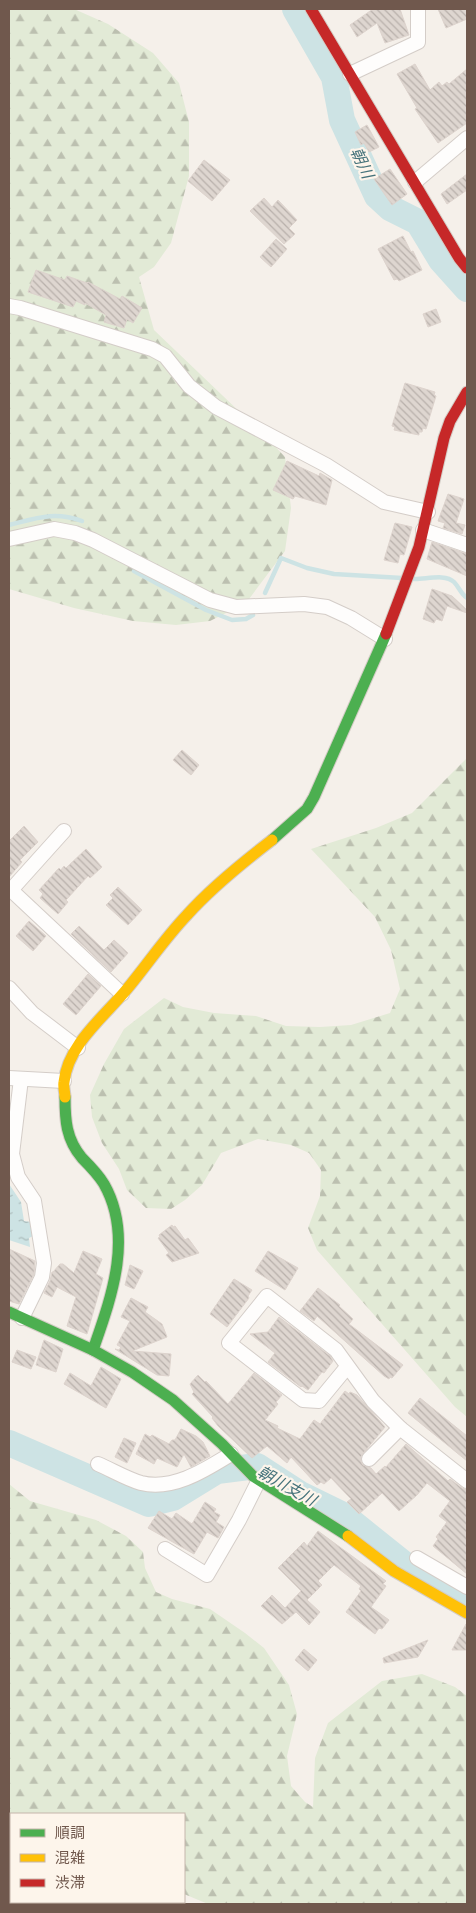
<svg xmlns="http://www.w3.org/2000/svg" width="476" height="1913" font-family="'Space Grotesk','Noto Sans JP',sans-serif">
	<defs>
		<pattern id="forest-firs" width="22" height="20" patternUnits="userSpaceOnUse" patternTransform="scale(1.25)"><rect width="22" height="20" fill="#e2ead6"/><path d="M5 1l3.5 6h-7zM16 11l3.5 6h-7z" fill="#bcc0b0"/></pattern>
		<pattern id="water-ripples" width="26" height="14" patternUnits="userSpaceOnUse" patternTransform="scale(1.25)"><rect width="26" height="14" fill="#cde3e4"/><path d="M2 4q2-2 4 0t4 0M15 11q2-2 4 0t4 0" fill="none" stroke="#abbbbb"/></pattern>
		<pattern id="building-back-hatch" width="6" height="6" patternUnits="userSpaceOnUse" patternTransform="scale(1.25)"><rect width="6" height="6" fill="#ded6d0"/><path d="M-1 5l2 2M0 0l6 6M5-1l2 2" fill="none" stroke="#b8b0ab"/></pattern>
	</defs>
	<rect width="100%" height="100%" fill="#f5f0ea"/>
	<g fill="url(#forest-firs)">
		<path d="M9,9H74L108,24L153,53L179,83L189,122V176L171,243L154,267L139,277L154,330L267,438L285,457L291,508L285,551L246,603L210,621L176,625L133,621L74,608L9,589Z"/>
		<path d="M467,758V1417L455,1407L317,1250L308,1228L320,1196L321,1170L309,1153L291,1145L258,1139L221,1153L202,1185L185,1200L171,1209L146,1208L127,1190L119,1169L102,1143L92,1117L90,1095L104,1064L124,1029L164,998L183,1007L214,1013L256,1016L286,1026L320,1027L351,1025L390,1013L400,989L391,950L375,917L311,849L376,828L412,813Z"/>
		<path d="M9,1484L30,1501L96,1520L126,1536L143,1552L145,1568L156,1592L172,1599L210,1609L245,1633L264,1648L289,1685L297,1714L287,1756L291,1786L305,1802L313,1807L315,1758L328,1723L382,1681L422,1674L455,1687L467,1696V1904H208L184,1894V1814H11V1866L9,1867Z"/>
	</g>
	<path fill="url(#water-ripples)" d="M9,1184L21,1202L24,1221L31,1222L33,1236L29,1238L30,1247L9,1240Z"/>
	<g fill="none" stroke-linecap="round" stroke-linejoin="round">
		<g stroke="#cde3e4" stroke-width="4.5">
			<path d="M9,525C37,518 54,511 82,521"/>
			<path d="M134,571L206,610L232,620L246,619L253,615"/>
			<path d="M413,579C424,580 445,573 454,582C459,587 461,594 467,598"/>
			<path d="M265,593L281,558L307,568L334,574L402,578"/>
		</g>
		<g stroke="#cde3e4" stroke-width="26">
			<path d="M295,9L334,77L342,120L377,196L390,208L418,222L441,260L467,289"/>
			<path d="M9,1443L149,1504L173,1498L217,1471L257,1466L300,1494L343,1515L409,1568L467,1600"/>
		</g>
	</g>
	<g fill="url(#building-back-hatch)" stroke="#ddd3cd">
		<path d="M373,9H400L409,35L385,43L377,23L357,37L350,25Z"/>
		<path d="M438,9H467V19L446,28Z"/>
		<path d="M415,64L430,90L439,82L442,86L447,82L449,84L467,69V123L438,143L415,109L417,108L397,74Z"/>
		<path d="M367,125L379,147L369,152L364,143L361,145L355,132Z"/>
		<path d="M204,160L230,180L212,201L188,181Z"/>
		<path d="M390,169L407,194L392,205L374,179Z"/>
		<path d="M467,174V190L447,204L441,194Z"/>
		<path d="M264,198L272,207L278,200L297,220L289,228L295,234L284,244L250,211Z"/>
		<path d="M403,236L411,252L413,251L422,270L399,281L397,279L394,280L378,249Z"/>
		<path d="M276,239L287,249L271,267L260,257Z"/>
		<path d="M36,270L65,280L67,276L87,283L88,282L120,299L122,296L142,308L133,323L127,319L124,328L104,322L106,315L85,303V305L76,301L73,307L28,292Z"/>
		<path d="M436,309L441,322L428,327L423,314Z"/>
		<path d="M405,383L435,392L434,395L436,396L426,429L423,428L422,432H419V435L394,430L395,427L392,426Z"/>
		<path d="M287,461L319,476L320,473L332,480L326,505L295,496L293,499L273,490Z"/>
		<path d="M448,494L464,499L456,523L465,525L462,534L443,528L445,523L438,521Z"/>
		<path d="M395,523L412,527L404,555L400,554L398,563L384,560Z"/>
		<path d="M432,542L467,554V576L427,559Z"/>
		<path d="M432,589L452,596L467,610V613L447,606L442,621L436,619L434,623L423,619Z"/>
		<path d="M182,750L199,765L191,775L173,760Z"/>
		<path d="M24,826L38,842L20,860L22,862L9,877V841Z"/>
		<path d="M86,849L102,867L90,878L88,876L66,900L68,902L58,914L40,898L43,894L39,890L59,868L61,870L64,866L66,868Z"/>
		<path d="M118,887L142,910L128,925L106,905L113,898L110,895Z"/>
		<path d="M29,921L46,936L33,951L16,936Z"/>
		<path d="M79,926L104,950L114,940L128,953L111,972L71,934Z"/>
		<path d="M88,974L101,986L76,1015L63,1004Z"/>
		<path d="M172,1225L173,1227L175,1226L185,1240L188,1238L199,1253L172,1262L166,1255L169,1253L158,1238L160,1237L159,1235Z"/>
		<path d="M9,1249L35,1261L34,1274L19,1304L9,1301Z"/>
		<path d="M83,1251L102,1259L96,1274L103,1278L87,1334L67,1326L76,1297L57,1287L52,1297L44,1293L50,1281L52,1272H53L60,1264H63L74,1273Z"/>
		<path d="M268,1251L298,1268L285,1290L255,1271Z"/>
		<path d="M130,1265L143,1271L134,1289L125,1285Z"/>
		<path d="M234,1279L252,1290L248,1296L249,1298L227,1327L210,1314Z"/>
		<path d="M318,1288L340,1305L339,1306L353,1319L349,1324L403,1365L392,1378L390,1377L389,1379L384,1376L317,1316L314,1321L300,1311Z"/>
		<path d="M131,1298L148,1307L145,1312L162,1324L167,1337L132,1351L171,1354L169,1376L157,1375L115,1349L119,1350L121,1347L117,1345L130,1321L121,1317Z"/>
		<path d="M279,1317L330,1356L333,1361L324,1373L322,1372L308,1390L302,1386L301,1387L268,1362L275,1353L250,1334L268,1332Z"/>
		<path d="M44,1340L63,1349L56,1372L36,1365Z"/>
		<path d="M17,1350L36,1357L31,1369L12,1362Z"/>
		<path d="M101,1367L121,1379L106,1408L64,1384L70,1373L91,1386Z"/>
		<path d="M254,1373L282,1395L276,1402L278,1404L265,1420L278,1426L277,1428L300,1439L314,1420L320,1424L345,1391L349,1394L350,1392L357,1395L385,1427L361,1456V1462L363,1465L371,1468L376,1474L385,1466L386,1467L406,1444L448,1481L450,1479L462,1488L467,1490V1574L433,1546L438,1539L436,1537L447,1522L439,1516L450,1501L427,1483L417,1495L399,1511L382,1493L359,1514L347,1502L351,1499L331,1478L324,1484L321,1482L317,1485L291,1457L287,1463L267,1446L252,1458L218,1426L212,1418L213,1417L192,1394L194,1392L190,1384L198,1375L205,1382L206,1381L228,1404Z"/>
		<path d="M420,1398L467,1436V1461L408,1413Z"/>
		<path d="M181,1429L196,1436L203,1442L210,1456L191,1467L184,1454L177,1467L157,1458L154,1464L136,1454L145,1434L150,1437L152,1435L169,1444L172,1440H175Z"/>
		<path d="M124,1438L136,1443L127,1463L115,1457Z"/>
		<path d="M205,1502L216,1509L214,1512L220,1515L216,1522L224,1527L218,1538L207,1532L194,1554L148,1528L159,1511L172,1519L176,1513L192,1524Z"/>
		<path d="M318,1531L386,1581L383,1584L386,1586L371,1607L389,1620L382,1629L379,1628L375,1634L346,1612L361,1591L359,1589L361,1586L334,1565L318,1581L322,1585L307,1600L320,1612L309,1625L296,1612L282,1624L261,1606L272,1595L285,1608L301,1591L278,1568L304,1542L307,1546Z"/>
		<path d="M466,1624L467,1650H452Z"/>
		<path d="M428,1640L418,1657L384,1663L383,1658Z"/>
		<path d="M304,1649L317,1660L308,1671L295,1660Z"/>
	</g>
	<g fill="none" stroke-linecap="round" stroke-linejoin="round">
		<g stroke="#d4cdc8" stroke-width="16">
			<g id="street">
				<path d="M350,74L418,42V9"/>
				<path d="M415,182L467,138"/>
				<path d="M9,306L20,308L152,349L165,356L189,386L216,407L326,465L384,502L428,512"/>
				<path d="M423,530L467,545"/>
				<path d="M9,539L54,529L75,533L93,540L210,600L236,607L304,604L327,607L351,618L385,639"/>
				<path d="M64,831L11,890L122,994"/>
				<path d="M9,988L32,1013L78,1048"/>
				<path d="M9,1078L64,1081"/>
				<path d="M21,1079L12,1154L18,1177L34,1201L44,1263L42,1277L22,1318"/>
				<path d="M347,1367L319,1401L303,1400L229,1343L267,1296L336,1350L373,1401L400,1428L467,1481"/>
				<path d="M369,1459L400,1428"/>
				<path d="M98,1464C112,1470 127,1479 141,1483C173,1491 205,1470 231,1454"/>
				<path d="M165,1549L207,1575L239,1520L259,1480"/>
				<path d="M417,1558L467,1587"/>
			</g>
		</g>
		<g stroke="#d4cdc6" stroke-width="13">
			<g id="fast">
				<path d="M272,840L307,809L314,797L386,634"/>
				<path d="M65,1097C65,1120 66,1139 82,1158C90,1166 98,1174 104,1184C134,1237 111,1298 93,1350"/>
				<path d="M9,1312L93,1350L132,1372L173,1400L222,1444L253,1476L348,1536"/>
			</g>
		</g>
		<g stroke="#d4cdc6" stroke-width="13">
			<g id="slow">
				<path d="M65,1097C65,1092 63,1087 64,1082C68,1044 105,1016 127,989C147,965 165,938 187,915C212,887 242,863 272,840"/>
				<path d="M348,1536L394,1571L467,1613"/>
			</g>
		</g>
		<g stroke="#d4cdc6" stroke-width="13">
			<g id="jam">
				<path d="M311,9L459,258L467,268"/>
				<path d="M386,634L419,547L444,438L450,421L467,392"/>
			</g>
		</g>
		<use href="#street" stroke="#fefdfc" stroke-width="14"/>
		<use href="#fast" stroke="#4caf50" stroke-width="11"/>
		<use href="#slow" stroke="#ffc107" stroke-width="11"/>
		<use href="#jam" stroke="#c62828" stroke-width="11"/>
	</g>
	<g text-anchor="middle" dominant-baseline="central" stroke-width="4.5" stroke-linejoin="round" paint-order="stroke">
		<g font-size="16" font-style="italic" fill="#46737b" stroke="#fdf5eb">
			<text transform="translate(362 163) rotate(65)">朝川</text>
			<text transform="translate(287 1486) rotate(29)">朝川支川</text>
		</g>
	</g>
	<rect width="476" height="1913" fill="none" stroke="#70584d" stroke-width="20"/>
	<rect x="10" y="1813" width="175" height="90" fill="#fdf5eb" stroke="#c5b6ac"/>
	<rect x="20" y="1829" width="25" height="8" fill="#4caf50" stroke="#c5b6ac"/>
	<text x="55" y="1838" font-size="15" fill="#70584d">順調</text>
	<rect x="20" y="1854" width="25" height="8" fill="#ffc107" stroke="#c5b6ac"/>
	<text x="55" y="1863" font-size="15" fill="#70584d">混雑</text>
	<rect x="20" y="1879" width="25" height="8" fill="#c62828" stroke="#c5b6ac"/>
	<text x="55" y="1888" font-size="15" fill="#70584d">渋滞</text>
</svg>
